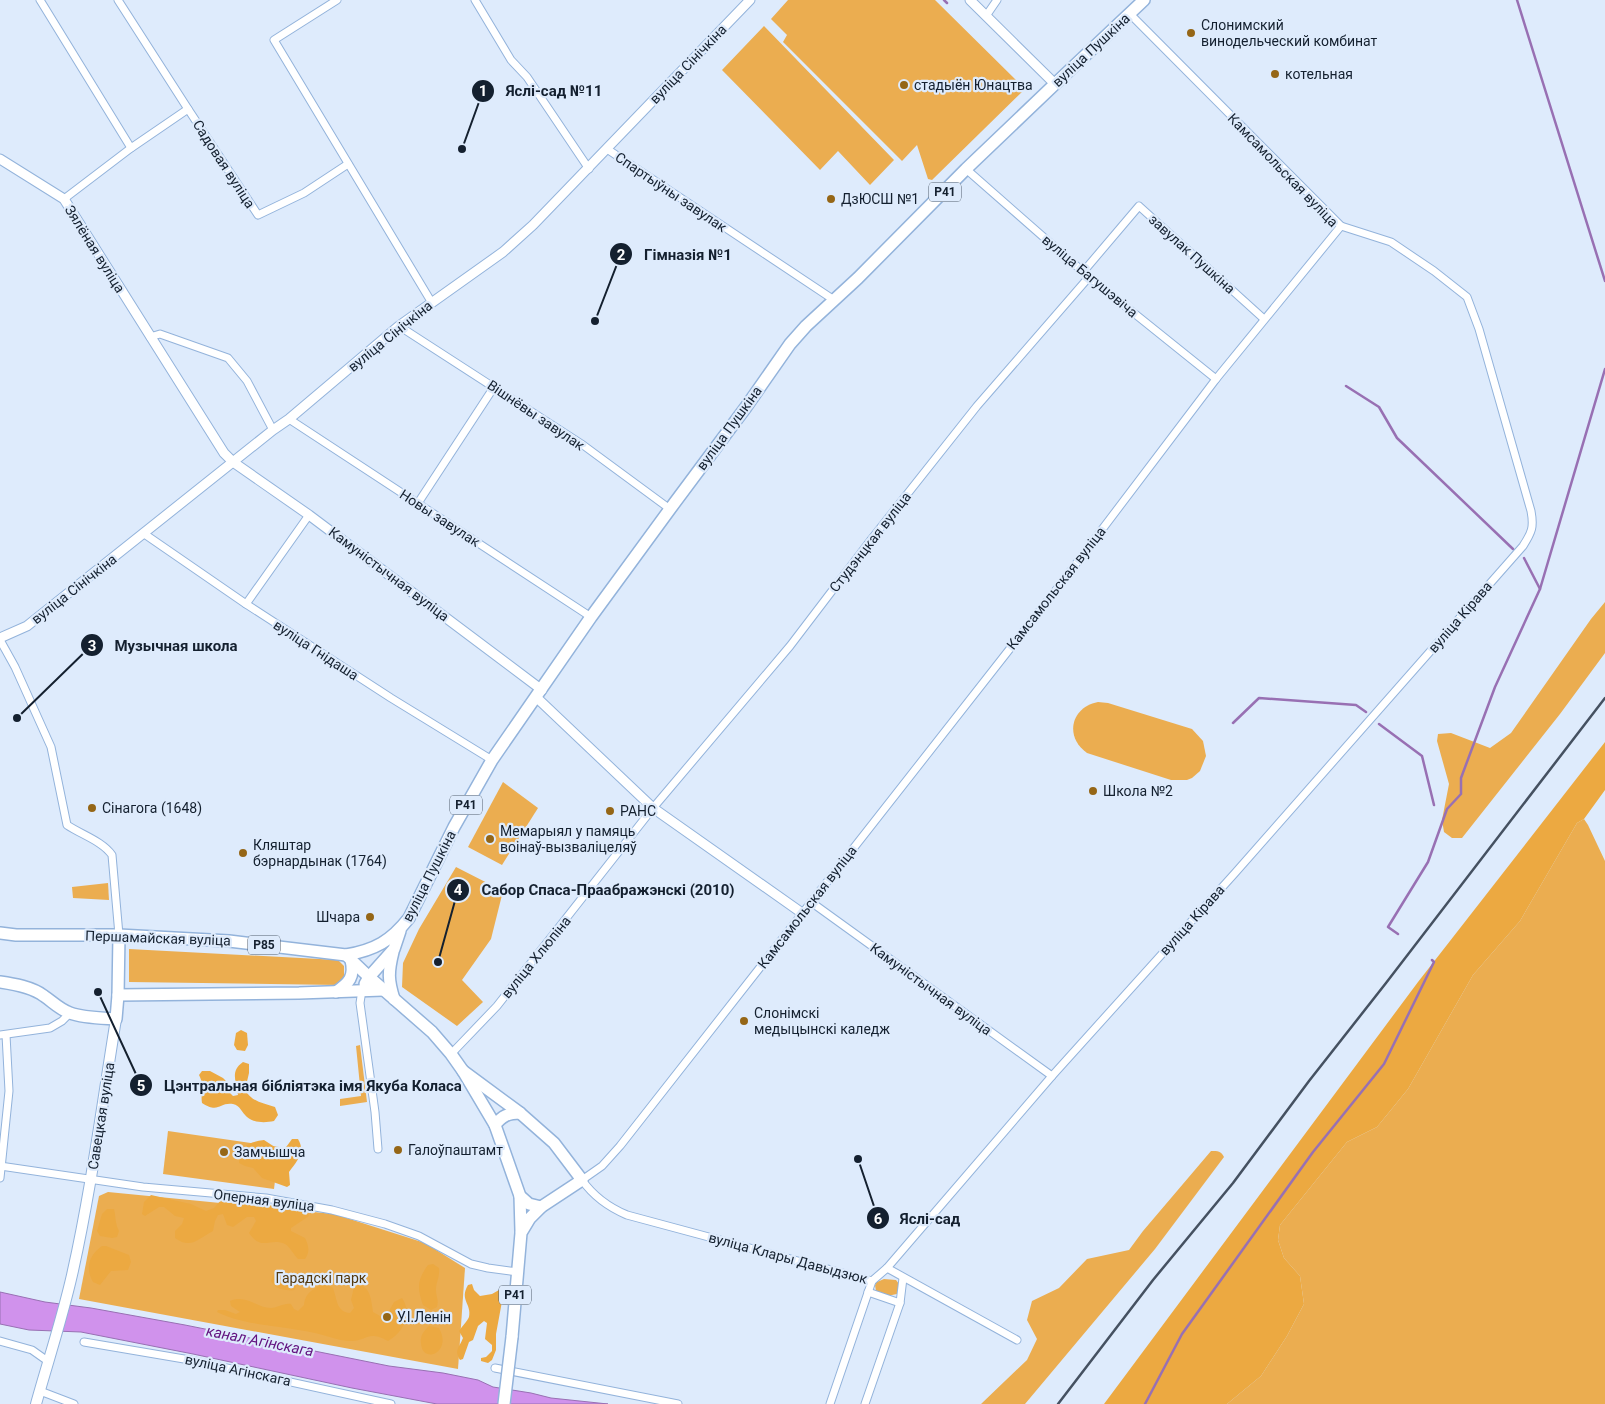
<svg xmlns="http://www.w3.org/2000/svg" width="1605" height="1404" font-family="Roboto,sans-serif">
	<rect width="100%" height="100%" fill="#deebfc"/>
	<g fill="#ebad50">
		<path d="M788,0H935L1025,89L932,180L928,179L917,145L902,161L783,42L787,35L771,19Z"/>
		<path d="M764,26L894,160L870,185L838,151L820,170L722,70Z"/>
		<path d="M1605,602V653L1560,714L1462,838H1452L1444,832L1442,820L1449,784L1437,741L1438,734L1451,733L1490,748L1511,733L1591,619Z"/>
		<path d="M1098,702L1108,703L1192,729L1203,741L1206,756L1200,771L1192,778L1187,780H1171L1087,753C1064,737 1071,707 1098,702Z"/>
		<path d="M503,782L538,808L502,865L468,847Z"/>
		<path d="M1584,819L1588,825L1605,861V1404H1227L1261,1376L1287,1336L1304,1304L1300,1276L1284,1258L1278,1240L1280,1225L1347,1142L1377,1127L1408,1089L1473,975L1520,921L1577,823Z"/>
		<path d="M456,867L503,891L491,939L462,980L483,1002L457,1026L402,987L403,963L419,929Z"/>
		<path d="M108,883L109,900L73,898L72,887Z"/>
		<path d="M129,949L338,960L344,966V977L339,985L129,982Z"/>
		<path d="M360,1045L367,1102L340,1106V1099L361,1096L356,1046Z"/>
		<path d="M168,1131L279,1147L274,1189L163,1174Z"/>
		<path d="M1211,1151C1218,1151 1221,1151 1224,1157L1155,1249L1025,1404H981L1027,1360L1037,1339L1027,1320L1032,1301L1059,1288L1087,1259L1129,1250L1143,1231Z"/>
		<path d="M108,1192L334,1214L425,1243L465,1268L458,1369L79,1299L99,1196Z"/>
		<path d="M884,1279L896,1280L899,1284V1291L897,1294L887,1296L876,1291L875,1285L877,1282Z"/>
	</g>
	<g fill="#eca941">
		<path d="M1605,742V790L1584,819L1577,823L1520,921L1473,975L1408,1089L1377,1127L1347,1142L1280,1225L1278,1240L1284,1258L1300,1276L1304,1304L1287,1336L1261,1376L1227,1404H1104L1418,982Z"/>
		<path d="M241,1030L247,1033L248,1045L245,1051L237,1050L234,1045L236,1033Z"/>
		<path d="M243,1062L249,1064V1073L245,1090C252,1102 263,1103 275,1107L278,1115L274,1121C265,1123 254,1123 247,1117C242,1113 240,1105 233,1104C219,1102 219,1114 202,1103C200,1090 206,1090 199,1075L202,1071H210L223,1078L227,1082L229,1092L233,1096L238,1095C236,1081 230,1071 243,1062Z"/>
		<path d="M292,1139H298C306,1152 297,1161 289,1172L290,1185L287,1187L262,1178L253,1168L245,1166L239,1163C239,1146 249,1142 264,1140L281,1151L284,1150Z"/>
		<path d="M151,1195L191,1204L206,1211L214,1208L221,1200L230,1199L248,1203L305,1209L308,1212L309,1216L291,1228V1231L305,1238C309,1246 310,1252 305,1259H298C294,1255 290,1247 285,1244C270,1237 262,1252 249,1233L256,1221L254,1217H247L233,1227L227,1225L223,1214L218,1215L215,1221L213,1231C199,1238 191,1250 175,1238V1231L182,1224L184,1218L175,1216L164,1207H159L145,1216L142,1214L144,1202Z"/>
		<path d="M107,1209H114C116,1217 115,1224 119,1231L117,1237L112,1238L100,1236L97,1231L102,1214Z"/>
		<path d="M102,1246H106L129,1255L131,1262L128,1270L111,1271L100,1285L93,1282C85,1268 89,1255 102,1246Z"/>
		<path d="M433,1264L439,1268C440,1277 436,1282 436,1290C436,1297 439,1299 437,1307L431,1310L423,1305C417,1288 417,1280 428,1265Z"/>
		<path d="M278,1272L296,1281V1287L294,1290C285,1291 275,1289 271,1281L273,1275Z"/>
		<path d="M327,1284L333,1288C337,1298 336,1312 350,1313L354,1308L351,1300L354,1287L360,1284C371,1290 371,1299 373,1312L380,1316L389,1311L394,1302L402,1298C413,1314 403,1333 388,1341C367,1330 368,1341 351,1341C338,1341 323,1334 310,1332C281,1326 242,1325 217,1312L218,1310H225L236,1314L240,1312L231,1306L230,1301C246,1294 257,1308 271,1308C278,1308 283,1303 291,1304L294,1309L298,1311L304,1305C305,1292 316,1286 327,1284Z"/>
		<path d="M472,1284L474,1290L480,1296L492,1294L499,1290L503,1296L496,1334V1350L492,1360L488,1363L481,1361V1358L486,1357L492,1351V1345L485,1339L487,1323L484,1321L478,1326L473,1340L469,1342L463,1359L460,1360C454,1350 459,1348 463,1338L459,1331C462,1326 467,1322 469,1317C472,1304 459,1300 468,1285Z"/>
		<path d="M429,1326L439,1328C453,1353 422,1365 421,1343C420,1335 424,1331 429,1326Z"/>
	</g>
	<path fill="#d092ec" stroke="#9870b3" d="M0,1292L45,1302L91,1308L185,1325L389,1366L443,1373L478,1380L493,1387L531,1393L551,1398L608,1404H437L352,1388L193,1354L81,1332L29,1330L0,1324Z"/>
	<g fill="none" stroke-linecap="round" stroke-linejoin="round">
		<g stroke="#9870b3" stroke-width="2.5">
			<path d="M944,0L947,3"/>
			<path d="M1517,0L1605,281"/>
			<path d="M1346,386L1379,407L1397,438L1513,549"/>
			<path d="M1524,558L1540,589"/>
			<path d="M1233,723L1259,698L1356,705L1366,712"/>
			<path d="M1379,724L1422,756L1434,805"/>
			<path d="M1398,934L1388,927L1428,862L1447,809L1461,794V778L1495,687L1540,589L1605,369"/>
			<path d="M1145,1404L1182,1334L1313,1152L1384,1064L1434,962L1432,960"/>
		</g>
		<g stroke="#93b3db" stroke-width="9">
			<g id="minor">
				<path d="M40,0L131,148"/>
				<path d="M118,0L188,109"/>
				<path d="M337,0L274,40L432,303"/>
				<path d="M475,0L511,60L527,77L589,169"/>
				<path d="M986,16L997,0"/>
				<path d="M607,149L834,300"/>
				<path d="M966,169L1089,277L1216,379"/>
				<path d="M64,199L131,148L188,109L258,215L304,193L348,164"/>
				<path d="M1083,272L1139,206L1264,319"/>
				<path d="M399,326L583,445L670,509"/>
				<path d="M150,337L160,334L228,358L247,381L273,430"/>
				<path d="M289,419L591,617"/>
				<path d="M418,503L494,387"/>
				<path d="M143,533L246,604L391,698L492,760"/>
				<path d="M246,604L309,515"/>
				<path d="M0,640L15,667L51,747L67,825C82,835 102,841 112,855L119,935"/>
				<path d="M811,902L1052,1076"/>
				<path d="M362,990L360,1003L375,1112L378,1149"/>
				<path d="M0,1035L50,1028L62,1021L70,1013"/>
				<path d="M451,1054L497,1006L653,808L790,646L870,541L977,406L1089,277"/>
				<path d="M0,1166L143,1187L266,1198L332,1210L385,1224L419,1236L471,1264L488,1268L518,1272"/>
				<path d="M0,1178L9,1091L6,1035"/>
				<path d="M887,1268L1052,1076L1235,873L1523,546C1532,532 1534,527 1531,511L1479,329L1467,297L1434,271L1391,242L1341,226"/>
				<path d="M868,1292L900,1303L903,1278"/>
				<path d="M1017,1340L887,1268L872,1281L627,1215C608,1207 594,1197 582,1180L602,1166L620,1146L1063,581L1216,379L1341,226L1130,14"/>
				<path d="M0,1341L32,1350L49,1362"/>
				<path d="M84,1342L190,1360L391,1404"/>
				<path d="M495,1368L678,1404"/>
				<path d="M40,1391L74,1404"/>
				<path d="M830,1404L872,1281"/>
				<path d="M865,1404L900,1303"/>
			</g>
		</g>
		<g stroke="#93b3db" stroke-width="11">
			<g id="tertiary">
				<path d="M970,0L1055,84"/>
				<path d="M0,159L64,199L224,453L233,462L309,515L542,690"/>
				<path d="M0,638L27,626L273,430L289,419L399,326L503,252L533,225L750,0"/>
				<path d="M536,697L653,808L802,913"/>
			</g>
		</g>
		<g stroke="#93b3db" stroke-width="12">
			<path id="secondary" d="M36,1404C48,1361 62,1319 72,1275C91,1191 102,1105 116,1019"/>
		</g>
		<g stroke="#93b3db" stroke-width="14">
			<g id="primary">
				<path d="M0,933L16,935H119L229,941L346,955C375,950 391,941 409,918L454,827L492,760L591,617L670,509L746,407L790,344L806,326L858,278L966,169L1055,84L1144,0"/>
				<path d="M393,952C388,972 388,980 394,999"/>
				<path d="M346,955L369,977L432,1032L451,1054L463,1071L495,1125L520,1196L529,1204L541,1207"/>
				<path d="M0,982C14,984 32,987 44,996C53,1002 59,1009 70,1013C84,1018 101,1018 116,1019L118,995L119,935"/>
				<path d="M365,984L369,977L394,949L400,931"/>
				<path d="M336,992C349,983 355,977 351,960"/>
				<path d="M118,995L299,993L383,990"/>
				<path d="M463,1071L520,1113L554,1143L582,1180L541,1207L530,1218L521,1233L512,1337"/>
				<path d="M495,1125C502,1116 508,1113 520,1113"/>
				<path d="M520,1196L521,1231"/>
			</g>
		</g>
		<use href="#minor" stroke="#fff" stroke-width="7"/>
		<use href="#tertiary" stroke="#fff" stroke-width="9"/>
		<use href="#secondary" stroke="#fff" stroke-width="10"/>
		<use href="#primary" stroke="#fff" stroke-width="11"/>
		<path stroke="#455161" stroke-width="2.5" d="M1058,1404L1153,1280L1233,1183L1309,1081L1386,983L1605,698"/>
		<g stroke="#93b3db" stroke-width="14" stroke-linecap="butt">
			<path id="primary-bridge" d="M504,1404L512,1337"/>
		</g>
		<use href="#primary-bridge" stroke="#fff" stroke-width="11"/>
	</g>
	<g fill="#956616" stroke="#deebfc" stroke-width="2">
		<circle cx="1191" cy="33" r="5"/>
		<circle cx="1275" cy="74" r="5"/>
		<circle cx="904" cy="85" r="5"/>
		<circle cx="831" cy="199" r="5"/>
		<circle cx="1093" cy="791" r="5"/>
		<circle cx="92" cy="808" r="5"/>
		<circle cx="610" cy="811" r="5"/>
		<circle cx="490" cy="839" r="5"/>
		<circle cx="243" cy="853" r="5"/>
		<circle cx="370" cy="917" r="5"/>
		<circle cx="744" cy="1021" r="5"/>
		<circle cx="398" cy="1150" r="5"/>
		<circle cx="224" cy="1152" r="5"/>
		<circle cx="387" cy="1317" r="5"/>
	</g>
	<g text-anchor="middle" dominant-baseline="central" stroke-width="4.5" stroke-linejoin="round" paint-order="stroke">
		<g fill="#deebfc" stroke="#515d6c" stroke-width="1">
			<rect x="929" y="182.5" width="32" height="19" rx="4"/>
			<rect x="450" y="795.5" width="32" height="19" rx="4"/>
			<rect x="248" y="935.5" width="32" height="19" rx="4"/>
			<rect x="499" y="1285.5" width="32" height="19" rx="4"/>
		</g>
		<g font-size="12" font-weight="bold" fill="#14202f">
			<text x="945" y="192">Р41</text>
			<text x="466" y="805">Р41</text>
			<text x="264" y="945">Р85</text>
			<text x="515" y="1295">Р41</text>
		</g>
		<g font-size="14" fill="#14202f" stroke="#deebfc" text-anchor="start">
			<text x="1201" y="25">Слонимский<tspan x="1201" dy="16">винодельческий комбинат</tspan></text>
			<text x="1285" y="74">котельная</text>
			<text x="914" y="85">стадыён Юнацтва</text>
			<text x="841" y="199">ДзЮСШ №1</text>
			<text x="1103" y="791">Школа №2</text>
			<text x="102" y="808">Сінагога (1648)</text>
			<text x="620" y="811">РАНС</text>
			<text x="500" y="831">Мемарыял у памяць<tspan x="500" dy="16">воінаў-вызваліцеляў</tspan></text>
			<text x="253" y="845">Кляштар<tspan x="253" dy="16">бэрнардынак (1764)</tspan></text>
			<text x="360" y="917" text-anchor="end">Шчара</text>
			<text x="754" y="1013">Слонімскі<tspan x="754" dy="16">медыцынскі каледж</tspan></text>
			<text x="408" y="1150">Галоўпаштамт</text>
			<text x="234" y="1152">Замчышча</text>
			<text x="397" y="1317">У.І.Ленін</text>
		</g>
		<g font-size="14" fill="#14202f" stroke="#deebfc">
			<text transform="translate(1091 50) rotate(-43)">вуліца Пушкіна</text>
			<text transform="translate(688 64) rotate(-46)">вуліца Сінічкіна</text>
			<text transform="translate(224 164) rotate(57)">Садовая вуліца</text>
			<text transform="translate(1283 170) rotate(46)">Камсамольская вуліца</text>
			<text transform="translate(671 192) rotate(34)">Спартыўны завулак</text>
			<text transform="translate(95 249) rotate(58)">Зялёная вуліца</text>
			<text transform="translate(1192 254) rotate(42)">завулак Пушкіна</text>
			<text transform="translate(1090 276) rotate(40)">вуліца Багушэвіча</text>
			<text transform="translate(390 336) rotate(-39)">вуліца Сінічкіна</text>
			<text transform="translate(536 415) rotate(34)">Вішнёвы завулак</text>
			<text transform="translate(729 428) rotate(-54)">вуліца Пушкіна</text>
			<text transform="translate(440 518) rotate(33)">Новы завулак</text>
			<text transform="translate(870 542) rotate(-52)">Студэнцкая вуліца</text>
			<text transform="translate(389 574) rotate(37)">Камуністычная вуліца</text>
			<text transform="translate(1056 588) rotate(-52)">Камсамольская вуліца</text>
			<text transform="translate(74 589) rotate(-38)">вуліца Сінічкіна</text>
			<text transform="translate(1460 617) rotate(-49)">вуліца Кірава</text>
			<text transform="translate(316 650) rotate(33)">вуліца Гнідаша</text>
			<text transform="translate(429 876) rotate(-63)">вуліца Пушкіна</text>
			<text transform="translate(807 907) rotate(-52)">Камсамольская вуліца</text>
			<text transform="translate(1192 920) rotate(-48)">вуліца Кірава</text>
			<text transform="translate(158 938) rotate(2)">Першамайская вуліца</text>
			<text transform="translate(536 957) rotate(-51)">вуліца Хлюпіна</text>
			<text transform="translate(931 989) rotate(36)">Камуністычная вуліца</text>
			<text transform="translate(101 1116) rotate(-81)">Савецкая вуліца</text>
			<text transform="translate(264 1200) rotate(7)">Оперная вуліца</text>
			<text transform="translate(788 1258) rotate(15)">вуліца Клары Давыдзюк</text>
			<text transform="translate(238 1370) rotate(12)">вуліца Агінскага</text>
		</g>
		<g font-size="14" fill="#53380d" stroke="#deebfc">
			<text x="321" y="1278">Гарадскі парк</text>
		</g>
		<g font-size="15" font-style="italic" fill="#631480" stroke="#deebfc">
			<text transform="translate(260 1341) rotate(11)">канал Агінскага</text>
		</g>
	</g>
	<path fill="none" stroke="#14202f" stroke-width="2" d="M462 149L483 91M595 321L621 254M17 718L92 645M438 962L458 890M98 992L141 1085M858 1159L878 1218"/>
	<g fill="#14202f" stroke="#deebfc" stroke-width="2">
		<circle cx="462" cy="149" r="5"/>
		<circle cx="595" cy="321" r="5"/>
		<circle cx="17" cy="718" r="5"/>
		<circle cx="438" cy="962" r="5"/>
		<circle cx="98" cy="992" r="5"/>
		<circle cx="858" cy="1159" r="5"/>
		<circle cx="483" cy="91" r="12"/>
		<circle cx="621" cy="254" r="12"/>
		<circle cx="92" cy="645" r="12"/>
		<circle cx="458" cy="890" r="12"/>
		<circle cx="141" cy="1085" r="12"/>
		<circle cx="878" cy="1218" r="12"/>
	</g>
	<g font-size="15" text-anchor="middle" font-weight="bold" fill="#fff">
		<text x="483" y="96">1</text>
		<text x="621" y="260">2</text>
		<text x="92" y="651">3</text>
		<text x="458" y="895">4</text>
		<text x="141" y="1091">5</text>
		<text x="878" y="1224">6</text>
	</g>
	<g font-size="15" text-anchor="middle" font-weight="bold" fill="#14202f" stroke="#deebfc" stroke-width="4.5" stroke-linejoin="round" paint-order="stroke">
		<text x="554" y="96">Яслі-сад №11</text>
		<text x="688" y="260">Гімназія №1</text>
		<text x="176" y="651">Музычная школа</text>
		<text x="608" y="895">Сабор Спаса-Праабражэнскі (2010)</text>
		<text x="313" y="1091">Цэнтральная бібліятэка імя Якуба Коласа</text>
		<text x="930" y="1224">Яслі-сад</text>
	</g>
</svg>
